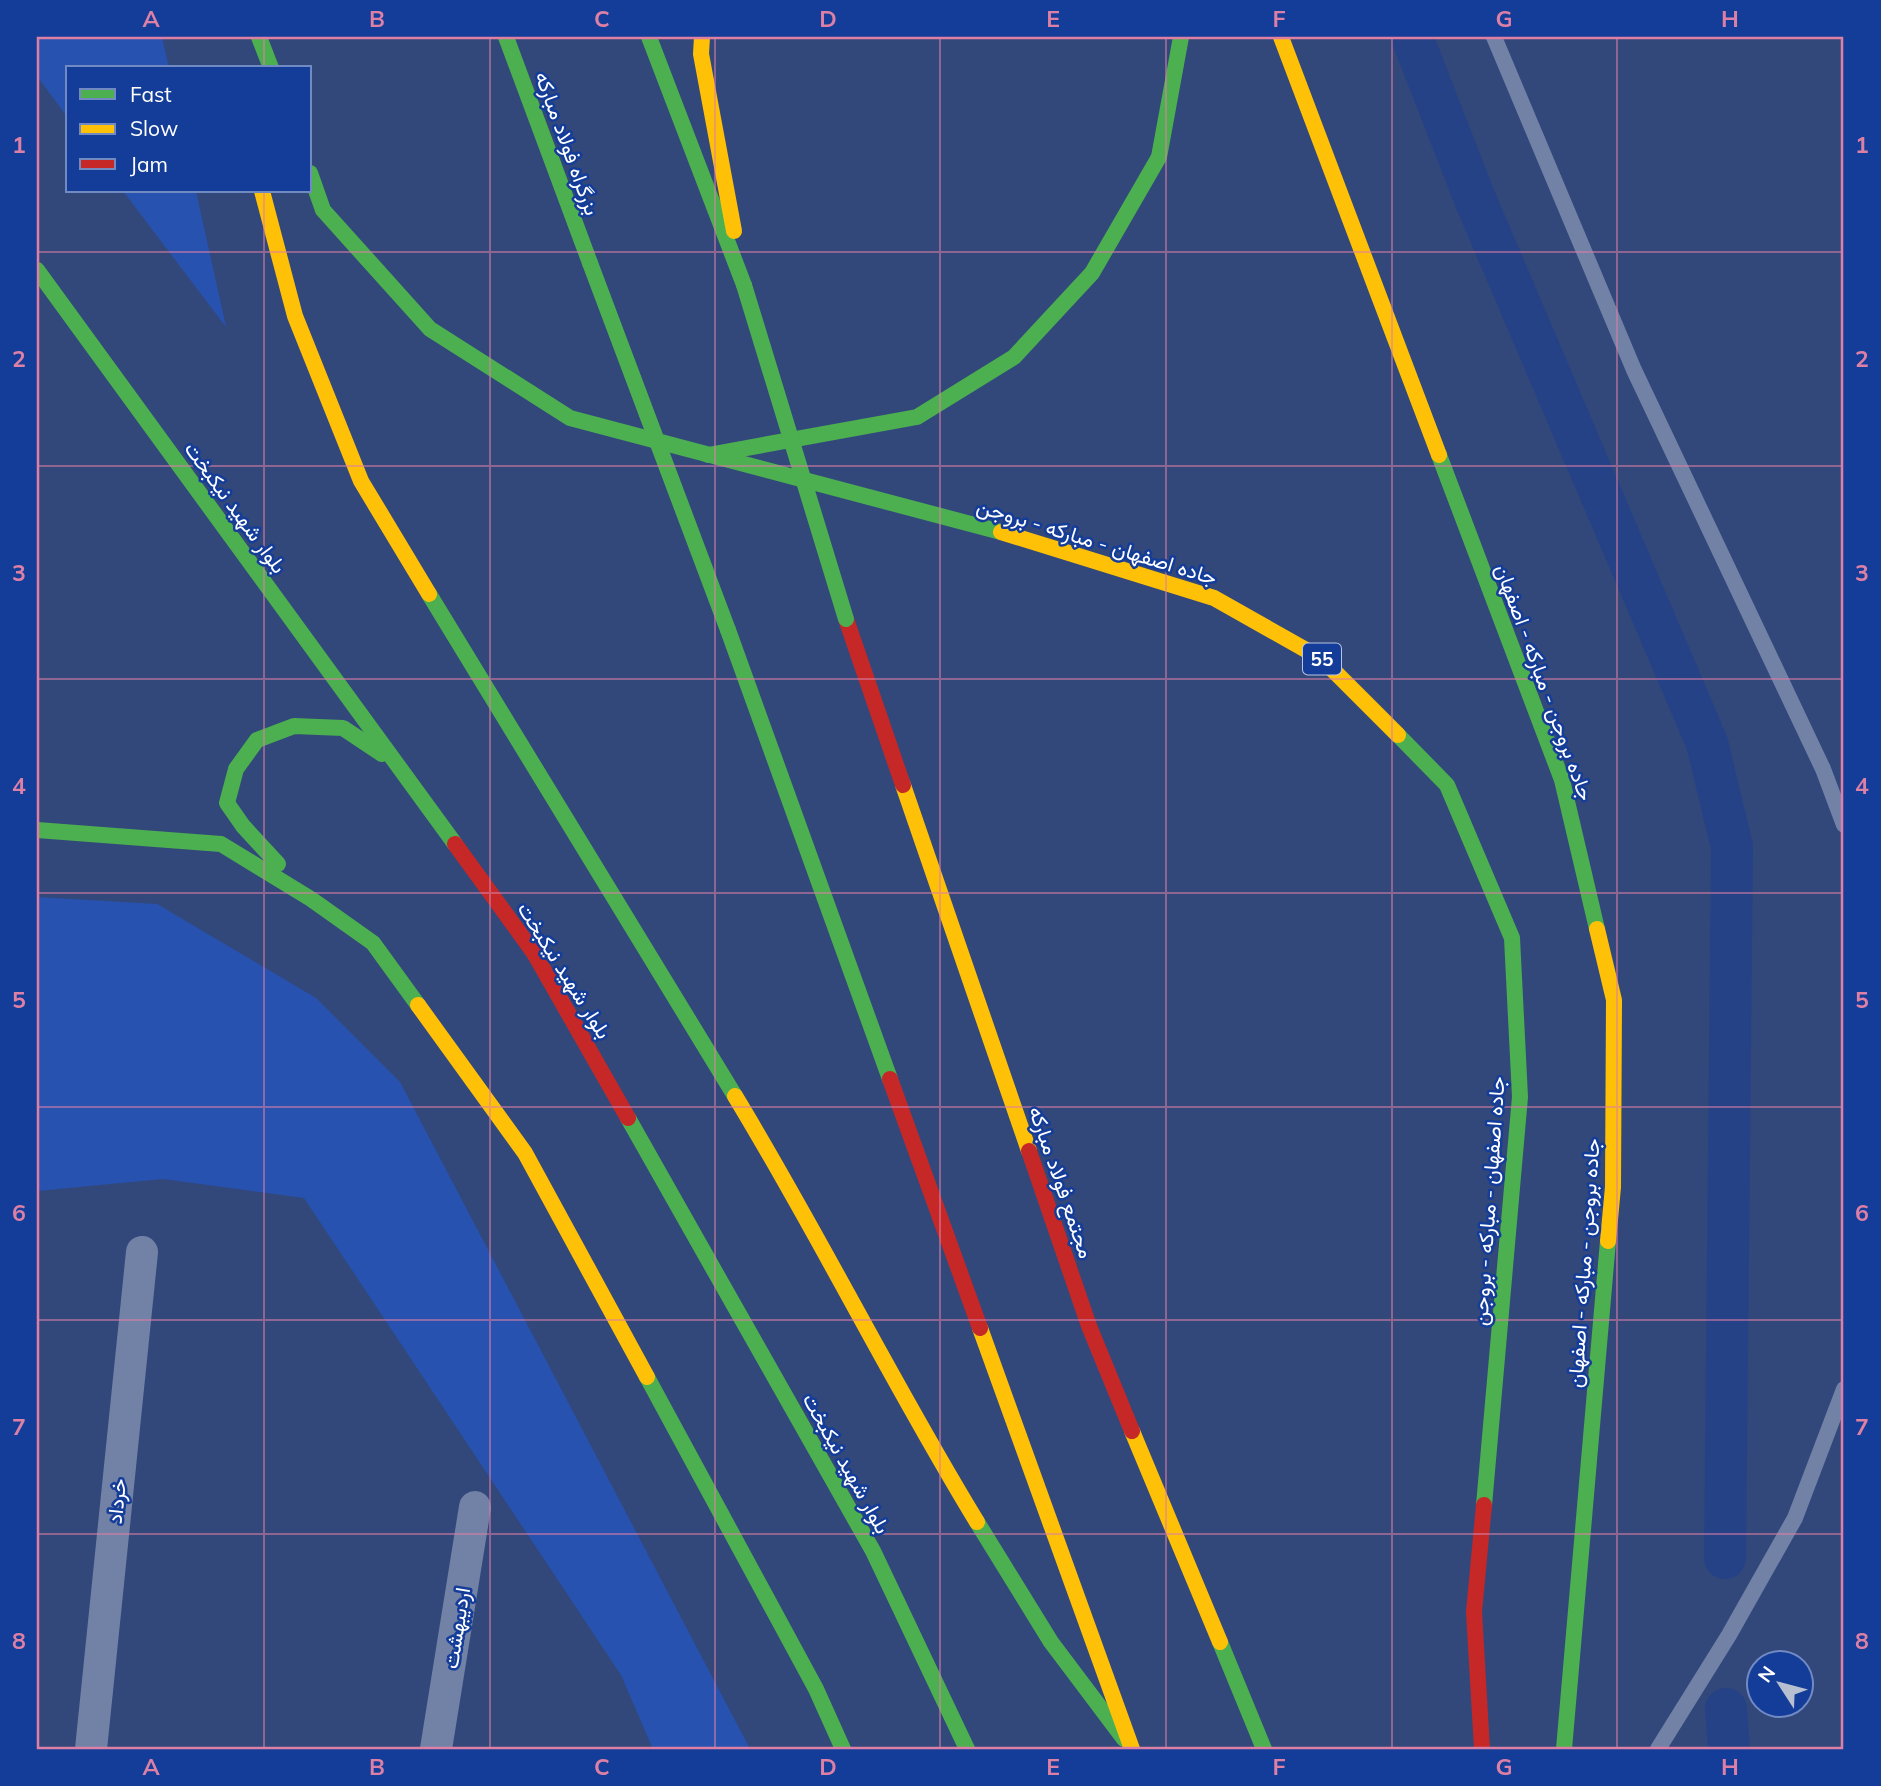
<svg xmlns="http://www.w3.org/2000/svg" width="1881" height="1786" font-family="Mulish,Vazirmatn,sans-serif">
	<rect width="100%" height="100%" fill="#32487b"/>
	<g fill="#2852af">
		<path d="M37,37H162L169,68H68V118L37,76Z"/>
		<path d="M123,191H196L226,327Z"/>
		<path d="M37,897L157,904L316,998L400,1082L750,1749H653L621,1675L304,1198L163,1179L37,1191Z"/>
	</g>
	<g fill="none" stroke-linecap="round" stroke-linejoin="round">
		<g stroke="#254287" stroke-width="42">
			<path d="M1412,37L1475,199L1707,743L1732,847L1725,1558"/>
			<path d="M1726,1709L1729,1749"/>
		</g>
		<g stroke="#7281a6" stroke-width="16">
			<path d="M1494,37L1634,370L1823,769L1844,825"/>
			<path d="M1658,1749L1729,1635L1795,1518L1844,1389"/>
		</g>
		<g stroke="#7281a6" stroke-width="32">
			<path d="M91,1749L142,1252"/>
			<path d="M436,1749L475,1507"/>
		</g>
		<g stroke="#4caf50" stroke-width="16">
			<path d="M259,37L271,68"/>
			<path d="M506,37L590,263"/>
			<path d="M649,37L744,285"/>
			<path d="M310,173L323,210L430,329L570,418L1001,532"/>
			<path d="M37,270L455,844"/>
			<path d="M708,455L917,417L1014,357L1092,273L1159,157L1181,37"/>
			<path d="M1439,455L1562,780L1597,929"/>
			<path d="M429,594L735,1096"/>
			<path d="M728,630L890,1079"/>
			<path d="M1398,735L1447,785L1512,938L1520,1097L1484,1505"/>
			<path d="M37,830L221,844L311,899L373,943L418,1005"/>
			<path d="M278,864L243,826L227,803L236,769L257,740L294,726L343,728L382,754"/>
			<path d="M628,1118L873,1551L967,1749"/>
			<path d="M647,1377L816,1689L843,1749"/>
			<path d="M977,1522L1051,1642L1124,1739"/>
			<path d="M1220,1642L1264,1749"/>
			<path d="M1564,1749L1608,1241"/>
		</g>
		<g stroke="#ffc107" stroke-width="16">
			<path d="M702,37L701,54L734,231"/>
			<path d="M1281,37L1439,455"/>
			<path d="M262,191L295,316L361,481L429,594"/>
			<path d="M1001,532L1214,598L1322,659L1398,735"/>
			<path d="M903,785L1029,1151"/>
			<path d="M1597,929L1614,1000L1613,1187L1608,1241"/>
			<path d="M418,1005L525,1153L647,1377"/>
			<path d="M735,1096C820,1236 892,1383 977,1522"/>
			<path d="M980,1328L1132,1749"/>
			<path d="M1132,1431L1220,1642"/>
		</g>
		<g stroke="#c62828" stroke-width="16">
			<path d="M846,619L903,785"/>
			<path d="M455,844L534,953L628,1118"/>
			<path d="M890,1079L980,1328"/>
			<path d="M1029,1151L1089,1326L1132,1431"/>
			<path d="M1482,1749L1474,1612L1484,1505"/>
		</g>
		<g stroke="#4caf50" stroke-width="16">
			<path d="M590,263L728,630"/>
			<path d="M744,285L846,619"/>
		</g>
	</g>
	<path fill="none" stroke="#dd80a5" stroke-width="2" stroke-opacity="0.55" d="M264,37V68M490,37V1749M715,37V1749M940,37V1749M1166,37V1749M1392,37V1749M1617,37V1749M264,191V1749M37,252H1844M37,466H1844M37,679H1844M37,893H1844M37,1107H1844M37,1320H1844M37,1534H1844"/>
	<g text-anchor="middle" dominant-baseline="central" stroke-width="5" stroke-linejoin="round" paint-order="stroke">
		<rect fill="#143c99" stroke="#b8c4e0" stroke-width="2" x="1303" y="643.5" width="38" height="31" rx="5"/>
		<g font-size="19" font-weight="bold" fill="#fff">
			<text x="1322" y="659">55</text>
		</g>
		<g font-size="21" fill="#fff" stroke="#143c99">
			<text transform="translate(568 143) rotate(70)">بزرگراه فولاد مبارکه</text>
			<text transform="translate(236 507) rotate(54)">بلوار شهید نیکبخت</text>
			<text transform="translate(1097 541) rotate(17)">جاده اصفهان - مبارکه - بروجن</text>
			<text transform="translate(1545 682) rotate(70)">جاده بروجن - مبارکه - اصفهان</text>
			<text transform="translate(565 970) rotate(58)">بلوار شهید نیکبخت</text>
			<text transform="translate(1062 1182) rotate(71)">مجتمع فولاد مبارکه</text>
			<text transform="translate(1488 1201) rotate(-86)">جاده اصفهان - مبارکه - بروجن</text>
			<text transform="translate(1583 1263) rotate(-86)">جاده بروجن - مبارکه - اصفهان</text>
			<text transform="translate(847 1463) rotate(61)">بلوار شهید نیکبخت</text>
			<text transform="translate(116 1501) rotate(-84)">خرداد</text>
			<text transform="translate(456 1628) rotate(-81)">اردیبهشت</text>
		</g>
	</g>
	<rect width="1881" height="1786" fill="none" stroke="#143c99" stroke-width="77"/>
	<rect x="66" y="66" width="245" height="126" fill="#143c99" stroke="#728ac2" stroke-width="2"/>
	<rect x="80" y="89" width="35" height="10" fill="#4caf50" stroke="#728ac2" stroke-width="2"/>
	<text x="130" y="102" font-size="21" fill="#ffffff">Fast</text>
	<rect x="80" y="124" width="35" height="10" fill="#ffc107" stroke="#728ac2" stroke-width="2"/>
	<text x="130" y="136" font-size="21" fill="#ffffff">Slow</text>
	<rect x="80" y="159" width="35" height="10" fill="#c62828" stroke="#728ac2" stroke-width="2"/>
	<text x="130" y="172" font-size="21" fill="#ffffff">Jam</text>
	<g transform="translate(1780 1684) rotate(306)"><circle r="33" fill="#143c99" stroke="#728ac2" stroke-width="2"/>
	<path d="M0-5L12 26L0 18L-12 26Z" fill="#b7bfd1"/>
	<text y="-10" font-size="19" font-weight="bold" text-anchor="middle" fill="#ffffff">N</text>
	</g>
	<rect x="38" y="38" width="1804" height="1710" fill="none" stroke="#dd80a5" stroke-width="2.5"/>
	<g font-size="23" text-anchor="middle" font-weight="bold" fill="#dd80a5">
		<text x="151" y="27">A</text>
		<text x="377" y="27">B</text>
		<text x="602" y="27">C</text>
		<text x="828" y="27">D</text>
		<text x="1053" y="27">E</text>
		<text x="1279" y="27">F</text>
		<text x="1504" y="27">G</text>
		<text x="1730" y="27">H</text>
		<text x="19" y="153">1</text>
		<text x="1862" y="153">1</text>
		<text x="19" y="367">2</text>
		<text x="1862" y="367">2</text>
		<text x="19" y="581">3</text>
		<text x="1862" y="581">3</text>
		<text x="19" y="794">4</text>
		<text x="1862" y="794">4</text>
		<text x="19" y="1008">5</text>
		<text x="1862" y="1008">5</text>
		<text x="19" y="1221">6</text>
		<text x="1862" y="1221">6</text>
		<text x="19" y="1435">7</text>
		<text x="1862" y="1435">7</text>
		<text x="19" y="1649">8</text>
		<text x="1862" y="1649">8</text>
		<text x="151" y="1775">A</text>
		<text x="377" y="1775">B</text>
		<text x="602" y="1775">C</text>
		<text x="828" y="1775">D</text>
		<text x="1053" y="1775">E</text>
		<text x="1279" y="1775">F</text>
		<text x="1504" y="1775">G</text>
		<text x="1730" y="1775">H</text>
	</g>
</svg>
